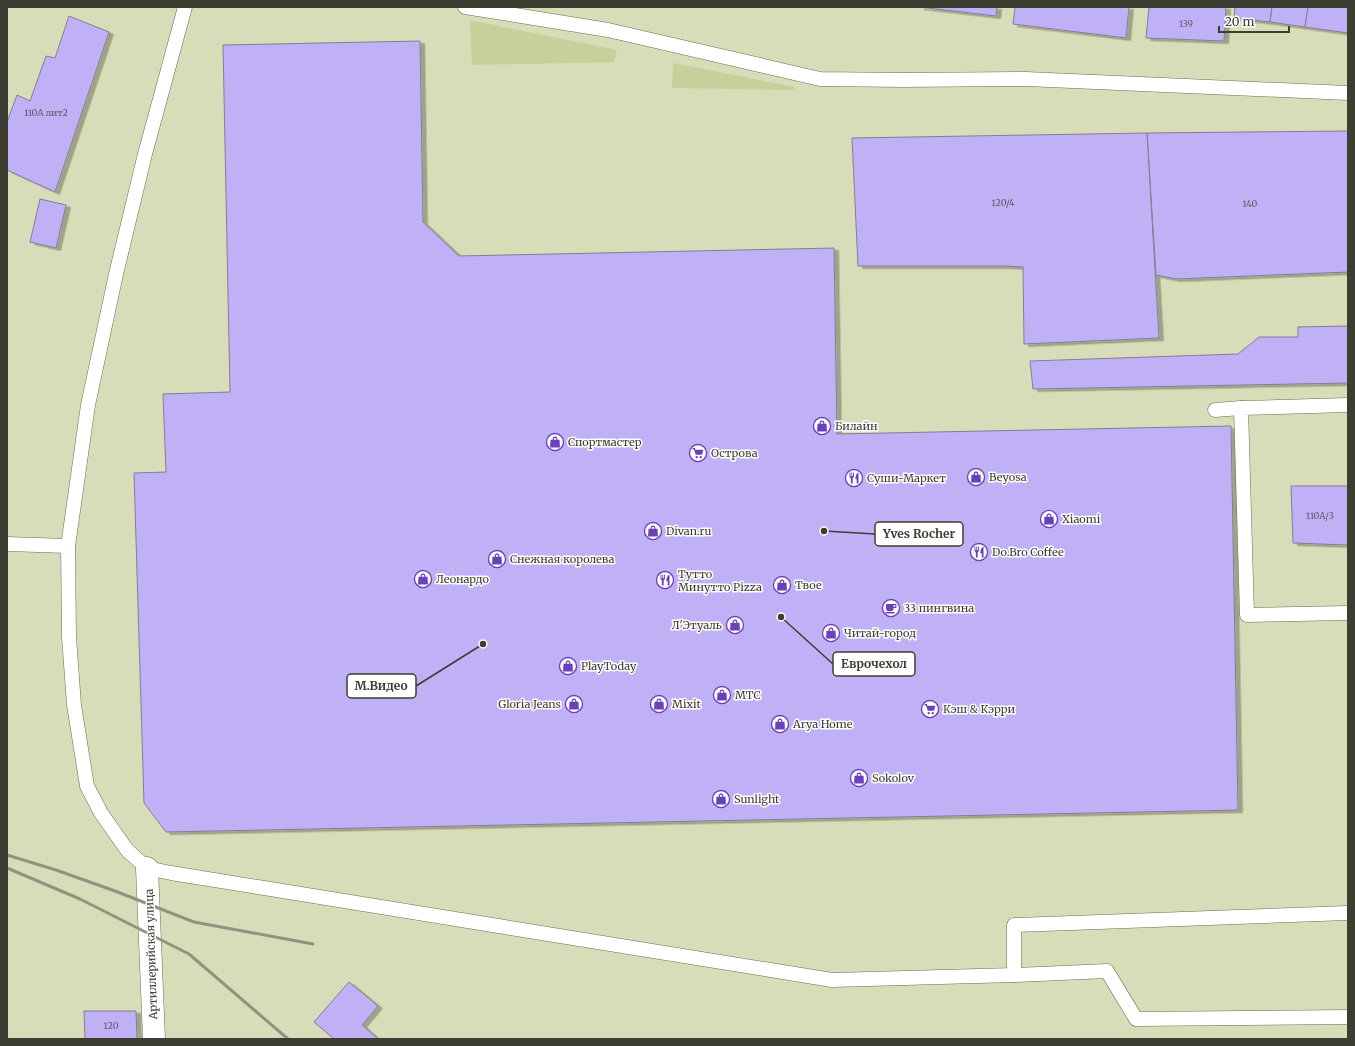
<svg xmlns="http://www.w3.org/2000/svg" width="1355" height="1046" font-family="Merriweather,serif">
	<defs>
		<filter id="shadow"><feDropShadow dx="4.5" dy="2.5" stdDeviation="0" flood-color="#0004"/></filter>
	</defs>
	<rect width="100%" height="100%" fill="#e2e7c9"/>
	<rect fill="#d7ddb8" x="7" y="7" width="1341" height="1032"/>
	<g fill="#c8cf9b">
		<path d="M470,20L617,50L614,62L472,65Z"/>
		<path d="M673,63L794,87L795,90L672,88Z"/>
	</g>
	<g fill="#c0b1f7" stroke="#827d97" filter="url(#shadow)">
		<path d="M919,7H997L996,16Z"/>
		<path d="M1015,7H1129L1126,38L1013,24Z"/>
		<path d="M1149,7H1226L1224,41L1146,38Z"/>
		<path d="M1235,7H1272L1270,22L1234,18Z"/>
		<path d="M1272,7H1308L1305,27L1270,22Z"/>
		<path d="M1308,7H1348V33L1305,27Z"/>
		<path d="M69,16L109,32L55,192L7,170V122L17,95L30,101L46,56L55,58Z"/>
		<path d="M420,41L423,222L459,256L834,248L837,434L1231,426L1238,810L166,832L144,803L134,473L166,472L163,394L230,392L223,45Z"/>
		<path d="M1348,131V272L1176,279L1156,275L1147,133Z"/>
		<path d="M1147,133L1159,338L1024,344L1023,267L1007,266H858L852,138Z"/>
		<path d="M40,199L66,205L56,248L30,242Z"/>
		<path d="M1348,326V383L1033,389L1030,361L1238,354L1259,337H1298V327Z"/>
		<path d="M1291,486H1348V545L1293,543Z"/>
		<path d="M349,982L378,1006L362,1025L378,1039H334L314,1022Z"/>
		<path d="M84,1011H136L137,1039H85Z"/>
	</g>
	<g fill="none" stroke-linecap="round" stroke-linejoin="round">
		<g stroke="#696d53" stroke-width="15">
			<g id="lane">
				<path d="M185,7L145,154L116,274L88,405L68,546L69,637L74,705L87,786L101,813L127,850L147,868L171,873L832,980L1014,975V925L1348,913"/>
				<path d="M465,7L608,30L820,79L902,80L1026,79L1348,93"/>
				<path d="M1348,405L1241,408L1247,615L1348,613"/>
				<path d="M1215,410L1241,408"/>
				<path d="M7,544L68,546"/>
				<path d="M1014,975L1107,971L1136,1019L1348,1017"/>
			</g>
		</g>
		<g stroke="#696d53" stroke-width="23">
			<path id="street" d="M147,868L154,1039"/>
		</g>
		<use href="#lane" stroke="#fff" stroke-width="14"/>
		<use href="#street" stroke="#fff" stroke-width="22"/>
		<g stroke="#90947f" stroke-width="3">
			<path d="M7,855L56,870L115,891L194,922L313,944"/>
			<path d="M7,868L80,899L189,954L288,1039"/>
		</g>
	</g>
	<defs>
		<g id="shop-ring" transform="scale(0.9)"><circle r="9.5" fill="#fff" stroke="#6a41ba" stroke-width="1.5"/><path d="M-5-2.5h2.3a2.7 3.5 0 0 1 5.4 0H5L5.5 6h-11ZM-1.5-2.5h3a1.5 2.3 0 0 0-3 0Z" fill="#6a41ba"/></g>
		<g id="supermarket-ring" transform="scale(0.9)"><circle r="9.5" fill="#fff" stroke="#6a41ba" stroke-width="1.5"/><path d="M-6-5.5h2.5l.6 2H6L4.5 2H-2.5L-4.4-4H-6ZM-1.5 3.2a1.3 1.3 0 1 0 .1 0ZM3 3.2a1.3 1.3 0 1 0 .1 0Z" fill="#6a41ba"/></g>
		<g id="restaurant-ring" transform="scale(0.9)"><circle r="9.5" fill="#fff" stroke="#6a41ba" stroke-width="1.5"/><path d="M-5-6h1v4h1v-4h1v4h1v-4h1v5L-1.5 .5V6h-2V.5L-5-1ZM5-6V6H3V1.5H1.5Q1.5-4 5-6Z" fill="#6a41ba"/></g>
		<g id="cafe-ring" transform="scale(0.9)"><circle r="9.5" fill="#fff" stroke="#6a41ba" stroke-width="1.5"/><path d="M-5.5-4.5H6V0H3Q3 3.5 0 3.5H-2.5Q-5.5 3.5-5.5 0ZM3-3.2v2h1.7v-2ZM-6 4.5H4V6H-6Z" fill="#6a41ba"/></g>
	</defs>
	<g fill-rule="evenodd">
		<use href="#shop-ring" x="822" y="426"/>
		<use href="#shop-ring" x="555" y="442"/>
		<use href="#supermarket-ring" x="698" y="453"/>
		<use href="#shop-ring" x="976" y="477"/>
		<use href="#restaurant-ring" x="854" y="478"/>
		<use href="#shop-ring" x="1049" y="519"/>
		<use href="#shop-ring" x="653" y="531"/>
		<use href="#restaurant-ring" x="979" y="552"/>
		<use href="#shop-ring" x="497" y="559"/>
		<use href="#shop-ring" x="423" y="579"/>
		<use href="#restaurant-ring" x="665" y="580"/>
		<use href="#shop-ring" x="782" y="585"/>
		<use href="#cafe-ring" x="891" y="608"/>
		<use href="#shop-ring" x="735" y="625"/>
		<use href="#shop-ring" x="831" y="633"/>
		<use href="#shop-ring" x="568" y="666"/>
		<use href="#shop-ring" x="722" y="695"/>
		<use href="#shop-ring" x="574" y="704"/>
		<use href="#shop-ring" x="659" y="704"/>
		<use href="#supermarket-ring" x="930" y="709"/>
		<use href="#shop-ring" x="780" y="724"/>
		<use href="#shop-ring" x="859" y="778"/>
		<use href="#shop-ring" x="721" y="799"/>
	</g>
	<g text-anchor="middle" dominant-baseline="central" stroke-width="3" stroke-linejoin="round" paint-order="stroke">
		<g font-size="9" fill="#5d5b63">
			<text x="1186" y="23">139</text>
			<text x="46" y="112">110А лит2</text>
			<text x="1003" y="202">120/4</text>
			<text x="1250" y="203">140</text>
			<text x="1320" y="515">110А/3</text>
			<text x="111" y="1025">120</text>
		</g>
		<g font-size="11" fill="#3c3e32" stroke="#fff" text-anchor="start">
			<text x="835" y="426">Билайн</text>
			<text x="568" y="442">Спортмастер</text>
			<text x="711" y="453">Острова</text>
			<text x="989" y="477">Beyosa</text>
			<text x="867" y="478">Суши-Маркет</text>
			<text x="1062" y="519">Xiaomi</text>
			<text x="666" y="531">Divan.ru</text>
			<text x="992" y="552">Do.Bro Coffee</text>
			<text x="510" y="559">Снежная королева</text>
			<text x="678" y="574">Тутто<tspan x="678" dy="13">Минутто Pizza</tspan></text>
			<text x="436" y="579">Леонардо</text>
			<text x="795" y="585">Твое</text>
			<text x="904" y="608">33 пингвина</text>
			<text x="722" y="625" text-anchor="end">Л'Этуаль</text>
			<text x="844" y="633">Читай-город</text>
			<text x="581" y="666">PlayToday</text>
			<text x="735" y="695">МТС</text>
			<text x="561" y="704" text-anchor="end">Gloria Jeans</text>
			<text x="672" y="704">Mixit</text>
			<text x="943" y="709">Кэш &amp; Кэрри</text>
			<text x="793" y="724">Arya Home</text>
			<text x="872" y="778">Sokolov</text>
			<text x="734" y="799">Sunlight</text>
		</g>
		<g font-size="11" fill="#3c3e32" stroke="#fff">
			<text transform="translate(151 954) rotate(-92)">Артиллерийская улица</text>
		</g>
	</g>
	<path fill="none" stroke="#3c3e32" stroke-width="1.5" d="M824 531L875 534M781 617L833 664M483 644L416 686"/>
	<g fill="#3c3e32" stroke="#fff" stroke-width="1.5">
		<circle cx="824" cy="531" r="4"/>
		<circle cx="781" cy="617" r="4"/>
		<circle cx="483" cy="644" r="4"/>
	</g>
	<g fill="#fff" stroke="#3c3e32" stroke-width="1.5">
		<rect x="875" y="522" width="88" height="24" rx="4"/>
		<rect x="833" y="652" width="82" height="24" rx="4"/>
		<rect x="347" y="674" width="69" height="24" rx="4"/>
	</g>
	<g font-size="12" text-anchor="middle" font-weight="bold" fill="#3c3e32">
		<text x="919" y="538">Yves Rocher</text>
		<text x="874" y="668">Еврочехол</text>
		<text x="381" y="690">М.Видео</text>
	</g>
	<rect width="1355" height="1046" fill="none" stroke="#3c3e32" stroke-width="16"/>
	<path d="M1219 26v6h70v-6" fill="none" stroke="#3c3e32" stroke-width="2"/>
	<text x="1225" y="26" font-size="12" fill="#3c3e32" stroke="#ffffff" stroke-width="3" paint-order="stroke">20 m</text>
</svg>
